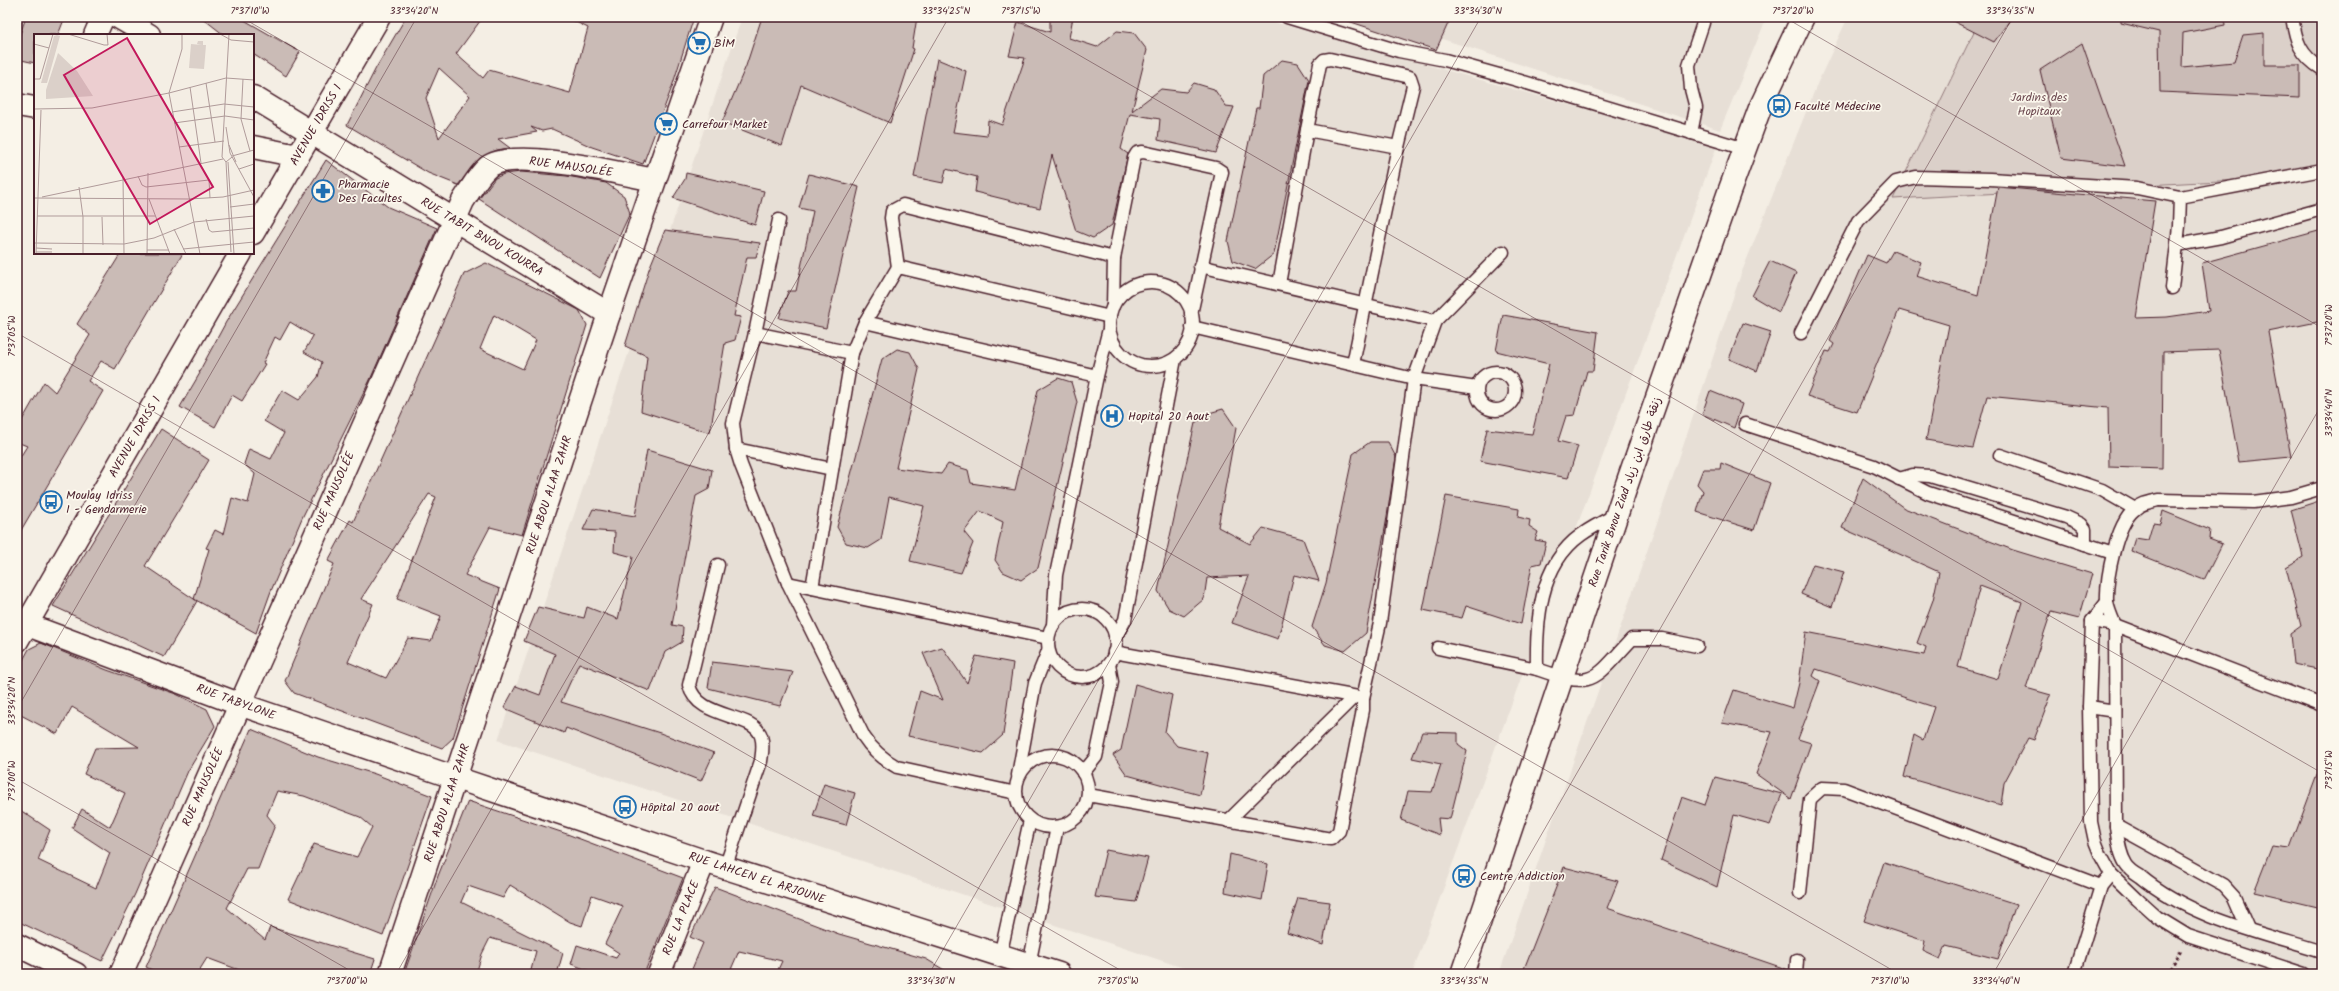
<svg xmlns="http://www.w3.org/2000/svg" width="2339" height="991" font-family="Kalam,'Playpen Sans Arabic',sans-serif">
	<rect width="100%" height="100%" fill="#f4eee4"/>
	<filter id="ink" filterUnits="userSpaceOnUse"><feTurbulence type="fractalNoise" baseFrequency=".025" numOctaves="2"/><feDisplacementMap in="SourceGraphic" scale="8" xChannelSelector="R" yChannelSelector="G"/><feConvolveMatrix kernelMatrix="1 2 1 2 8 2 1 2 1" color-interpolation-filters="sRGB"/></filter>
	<g filter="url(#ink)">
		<g fill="#e7dfd6">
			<path d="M742,17H1256L1717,146L1412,974H1202L498,740Z"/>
			<path d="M1375,17H1767L1720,130Z"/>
			<path d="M1848,17H2322V974H1499L1666,497L1741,274L1818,82Z"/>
		</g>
		<path fill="#dbd0c9" stroke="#92787a" d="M1981,17H2322V166L2292,177L1893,199Z"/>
		<g fill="#cabbb6" stroke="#4a1f2b" fill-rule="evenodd">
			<path d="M26,17H65L58,35H35V63L17,59V43Z"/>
			<path d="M201,17H239L300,52L286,76L253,54V35H224Z"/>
			<path d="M406,17H483L456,54L483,78L489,70L570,93L588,28L566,17H694L672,87L643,164L592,147L552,129L542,131L531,127L537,132L498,139L510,148L497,150L480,158L458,185L428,173L347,125L376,68ZM439,68L470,96L439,138L426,98Z"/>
			<path d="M762,17H917L912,48L914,49L890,123L801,85L782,146L722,122L746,66Z"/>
			<path d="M1050,17H1073L1069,38L1097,47L1117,31L1134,33L1147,50L1132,111L1161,89L1186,92L1194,83L1214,89L1226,106L1234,107L1216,153L1158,140L1160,119L1130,114L1121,149L1128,154L1112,225L1093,238L1076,231L1052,155L1040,208L975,192L977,177L946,169L943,183L914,177L937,59L966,71L953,132L987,136L988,120L1002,125L1025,58L1009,56L1018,22L1050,32Z"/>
			<path d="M1346,17H1451L1436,50L1345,20Z"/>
			<path d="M1945,17H2012L1994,42Z"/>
			<path d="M2121,17H2224L2225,25L2183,33L2182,67L2234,62L2243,35L2264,33V65H2300V98L2160,92L2159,32L2121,23Z"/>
			<path d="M2082,43L2125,166L2061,158L2040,70Z"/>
			<path d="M1282,60L1298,63L1309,80L1274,254L1255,269L1233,261L1228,241L1256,108H1259L1263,76Z"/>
			<path d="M326,160L388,207L437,228L370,380L302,518L271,591L256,633L194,599L197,601L164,657L53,606L161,429L209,460L145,566L194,599L209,549L206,548L215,530L223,534L232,498L248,503L255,474L244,464L249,449L271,459L284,433L264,421L282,390L299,400L318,377L322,362L304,352L313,336L290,322L280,340L275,337L263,363L265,364L242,401L232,395L215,427L180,407L200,373L199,372L226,322Z"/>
			<path d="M521,172L567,176L606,183L624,196L630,213L600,278L479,199L495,178L504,174Z"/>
			<path d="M686,173L764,191L755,225L673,198L685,179Z"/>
			<path d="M809,174L859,187L826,328L779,318L788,291H796L813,211L799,208Z"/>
			<path d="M1998,187L2155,201L2136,318L2167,317L2209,311L2202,263L2322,230V321L2268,332L2291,457L2239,462L2219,350L2163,352L2162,469L2109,467L2108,408L1987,396L1973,448L1926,440L1949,325L1899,310L1857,412L1807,396L1826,351L1830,352L1834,344L1830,341L1867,255L1886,263L1893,251L1921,262L1916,276L1978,295Z"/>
			<path d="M665,230L760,243L756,257H747L734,316L741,317L735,340L725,343L710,433L641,411L647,356L625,346L649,269Z"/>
			<path d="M121,253H183L115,369L101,361L88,381L103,391L17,537V462L27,446L17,442V429L44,382L55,392L90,335L77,324Z"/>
			<path d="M1770,261L1796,273L1779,312L1752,296Z"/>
			<path d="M486,263L579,310L587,325L522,535L490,527L465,575L500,589L453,738L442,748L294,693L285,681L334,564L328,561L350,520L353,522L464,274ZM494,315L536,340L523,369L480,349ZM429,494L436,497L397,599L441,616L431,641L408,638L386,678L348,662L373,604L361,599Z"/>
			<path d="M1503,315L1598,332L1593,371H1587L1575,415L1566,416L1558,441L1578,446L1568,478L1480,461L1487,429L1532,434L1549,364L1496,351Z"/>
			<path d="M1743,323L1771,332L1757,371L1729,359Z"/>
			<path d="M897,349L910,352L919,369L896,468L941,474L948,464L968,470L971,483L1015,490L1038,390L1058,378L1071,382L1077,402L1038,568L1021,580L1003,572L995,560L1003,522L980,511L964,532L973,543L961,573L910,561L924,506L889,497L881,540L868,548L846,543L837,527L882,359Z"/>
			<path d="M1710,391L1742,404L1734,428L1702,414Z"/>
			<path d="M1223,409L1236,428L1218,527L1250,544L1263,528L1303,539L1319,581L1294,575L1278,639L1232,623L1249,576L1207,578L1204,599L1184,616L1169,609L1158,591L1195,423L1209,413Z"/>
			<path d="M1370,442H1388L1396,457L1386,523L1366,633L1345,651L1325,645L1312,627L1326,583L1353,454Z"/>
			<path d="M647,450L712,470L709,489L696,496L672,625L683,627L682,642L665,652L650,691L579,663L561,702L660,733L714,753L701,781L566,728L564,733L504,708L516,686L540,695L555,654L524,641L538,607L584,618L587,607L618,619L633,557L614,552L615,532L583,530L593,509L635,516Z"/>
			<path d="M1721,463L1770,483L1754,530L1697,512L1703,491L1697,484L1703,469H1720Z"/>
			<path d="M1863,478L1904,508L2013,550L2092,574L2079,619L2051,612L2026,688L2051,695L2034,740L2028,738L2004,783L2001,805L1904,777L1914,735L1923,740L1934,707L1816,669L1813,676L1820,681L1798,739L1811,743L1791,799L1756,774L1772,732L1722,723L1734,690L1793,708L1799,683L1806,632L1924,655L1926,647L1917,643L1933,600L1939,572L1842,528ZM1980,586L2022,602L1998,679L1958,667Z"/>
			<path d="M1446,496L1519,509L1518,517L1530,520L1529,526L1538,532L1535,540L1546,542L1541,563L1532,565L1521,624L1466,606L1462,618L1423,610Z"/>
			<path d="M2322,500V670L2293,664L2290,634L2301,626L2286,567L2303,557L2291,510Z"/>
			<path d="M2163,511L2210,530L2209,539L2222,544L2204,580L2131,551L2135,538L2148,540L2153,523L2160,524Z"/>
			<path d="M1813,564L1844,572L1832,607L1801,594Z"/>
			<path d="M41,643L107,670L176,694L207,709L215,726L188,771L135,894L102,961L17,921V808L50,830L38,860L96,888L110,853L72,828L82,809L110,827L125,793L84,774L95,748L139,747L72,707L57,734L17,713V671L29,649Z"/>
			<path d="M942,647L967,683L976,656L1013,663L1003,735L983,753L908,736L920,691L943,700L923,653Z"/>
			<path d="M712,662L793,672L780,706L708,688Z"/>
			<path d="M1135,684L1172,695L1165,732L1177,746L1208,753L1200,795L1127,775L1113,755L1121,750Z"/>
			<path d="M251,729L318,757L375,774L432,796L383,936L288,899L314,844L357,857L372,827L360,817L304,796L277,791L267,815L275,825L258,869H247L227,908L265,940L270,927L375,959L370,974H250L207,958L197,974H160L146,967Z"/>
			<path d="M1422,732L1458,733V744L1467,751L1450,819L1438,818L1440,835L1401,820L1408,791L1432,792L1441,764L1412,758Z"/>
			<path d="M2320,767L2322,768V908L2254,892L2272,846L2290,848Z"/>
			<path d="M1715,777L1782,794L1770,825L1734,815L1717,887L1661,860L1682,797L1705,805Z"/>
			<path d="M824,784L855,793L846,825L813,816Z"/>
			<path d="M468,801L567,834L683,878L646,969L647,974H589L590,971L571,964L577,945L616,958L619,953L605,944L623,906L592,895L582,926L570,922L510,885L503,898L468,886L461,902L563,953L557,974H530L536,951L490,938L482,954L476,974H404L438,876Z"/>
			<path d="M1106,850L1148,858L1136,902L1095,897Z"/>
			<path d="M1230,854L1268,864L1262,900L1225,892Z"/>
			<path d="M1884,862L2016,904L1998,959L1946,946L1940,959L1923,951L1925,941L1864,921Z"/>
			<path d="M1564,867L1618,881L1607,908L1789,970V974H1522Z"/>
			<path d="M715,887L839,934L926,959L951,974H776L782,961L739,951L729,974H702L692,969L703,943L690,937Z"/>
			<path d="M1298,898L1330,902L1323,945L1287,933Z"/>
		</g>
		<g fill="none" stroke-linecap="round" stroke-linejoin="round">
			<g stroke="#4a1f2b" stroke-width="15">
				<g id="service">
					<path d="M1287,17L1399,51L1445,60L1517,80L1745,149"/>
					<path d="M2292,17C2296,42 2300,55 2322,69"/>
					<path d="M1307,130L1320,64L1324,60L1330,59L1410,77L1413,86L1398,147"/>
					<path d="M1691,133L1696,108L1691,89L1689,65L1703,23"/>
					<path d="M2177,245L2221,237L2322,209"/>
					<path d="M1114,258L1134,158L1137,153L1143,152L1216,168L1222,172L1191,314"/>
					<path d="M898,267L891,218L892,211L903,205L1114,258L1113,306"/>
					<circle cx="1151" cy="324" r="42"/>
					<path d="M1279,284L1307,130L1398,147L1353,364"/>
					<path d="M2172,288L2179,226L2180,197"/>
					<path d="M1435,321L1503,252"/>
					<path d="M865,322L1097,376"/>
					<path d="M1192,327L1414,379L1435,321L1200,266"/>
					<path d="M755,333L779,220"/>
					<path d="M1801,333L1858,221L1896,182L1916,177L1990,179L2137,188L2180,197L2322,170"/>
					<circle cx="1496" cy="391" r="19"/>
					<path d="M1745,424L1874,466L1928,493L2113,553"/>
					<path d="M736,449L832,469"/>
					<path d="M2000,455L2102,490L2135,509"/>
					<path d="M1899,479L1913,475L1930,476L2066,517L2081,524L2085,529V544"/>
					<path d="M2322,488L2291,497L2253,502L2159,500C2150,502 2141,503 2134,510C2116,525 2106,578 2107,602C2108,609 2112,618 2115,625L2116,826C2118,839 2119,853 2126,864C2129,869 2135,873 2140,876C2190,918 2261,933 2322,952"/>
					<path d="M1616,515C1604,521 1592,527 1581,535C1539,565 1536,622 1537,669C1596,690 1592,681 1632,639H1662L1697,646"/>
					<path d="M718,565L689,685C697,720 753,712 761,736C764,745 762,753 761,761L725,868"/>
					<path d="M788,583L1048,638"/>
					<path d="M812,588L852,353"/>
					<path d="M2107,602L2092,621L2089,707L2091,822L2095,841L2101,856L2111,874L2137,899L2157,917L2188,936L2304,974"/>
					<circle cx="1082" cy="643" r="34"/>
					<path d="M2092,621L2115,625L2322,705"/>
					<path d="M1053,625L1056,575L1097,376L1109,329"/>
					<path d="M1115,638L1125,620L1175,359"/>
					<path d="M1438,648L1537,669"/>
					<path d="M1363,698L1380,623L1414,379L1477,388"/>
					<path d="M2089,707L2115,711"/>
					<circle cx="1052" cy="791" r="36"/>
					<path d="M1083,773L1096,757L1112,682L1109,664"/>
					<path d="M1018,775L1035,683L1048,651"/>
					<path d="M1016,793L897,767C883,759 873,751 864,737L788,583L741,465L736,449L733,423L755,333L852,353L865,322L898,267L1110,317"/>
					<path d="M1088,795L1331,839L1339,831L1363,710V698L1114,652"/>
					<path d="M1228,821L1354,697"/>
					<path d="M2116,826L2223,885L2234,897L2248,929"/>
					<path d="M1800,893L1810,799L1822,788L1844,789L2101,886"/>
					<path d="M1000,956L1030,820"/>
					<path d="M1029,965L1057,827"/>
					<path d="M1796,974L1797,960"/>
					<path d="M2074,974L2101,886L2106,880"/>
				</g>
			</g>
			<g stroke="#4a1f2b" stroke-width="25">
				<g id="minor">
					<path d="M118,17L149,35"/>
					<path d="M95,35L103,17"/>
					<path d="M253,97L609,314"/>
					<path d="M17,105L35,108"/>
					<path d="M253,147L298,156"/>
					<path d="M17,621L239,704L456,778L704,861L1059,974"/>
					<path d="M17,945L76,974"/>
					<path d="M121,974L463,201C470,191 478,175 488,167C514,147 622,174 654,180"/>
					<path d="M390,974L609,314L711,17"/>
					<path d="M659,974L704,861"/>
					<path d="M1462,974L1629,478L1729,192L1760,108L1803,17"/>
				</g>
			</g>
			<g stroke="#4a1f2b" stroke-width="25">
				<g id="tertiary">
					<path d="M253,233L379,17"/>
					<path d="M17,641L241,253"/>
				</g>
			</g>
			<path stroke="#4a1f2b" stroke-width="2.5" stroke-dasharray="3 3" stroke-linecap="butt" d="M2168,974L2181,950"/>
			<use href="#service" stroke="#fbf7ec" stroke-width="12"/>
			<use href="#minor" stroke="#fbf7ec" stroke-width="22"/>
			<use href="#tertiary" stroke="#fbf7ec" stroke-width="22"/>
		</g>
	</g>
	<path fill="none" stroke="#4a1f2b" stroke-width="1" stroke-opacity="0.45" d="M241,17L1899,974M1013,17L2322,773M1784,17L2322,328M17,333L1127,974M17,709L417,17M17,779L356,974M396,974L949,17M929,974L1481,17M1461,974L2013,17M1993,974L2322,404"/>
	<defs>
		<g id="supermarket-ring" transform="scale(1.15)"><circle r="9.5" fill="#fbf7ec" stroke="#1f6fb2" stroke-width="1.5"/><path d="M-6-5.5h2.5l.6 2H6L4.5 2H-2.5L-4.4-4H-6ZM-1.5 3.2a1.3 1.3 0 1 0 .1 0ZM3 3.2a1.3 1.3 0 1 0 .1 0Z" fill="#1f6fb2"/></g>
		<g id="bus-ring" transform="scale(1.15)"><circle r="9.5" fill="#fbf7ec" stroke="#1f6fb2" stroke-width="1.5"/><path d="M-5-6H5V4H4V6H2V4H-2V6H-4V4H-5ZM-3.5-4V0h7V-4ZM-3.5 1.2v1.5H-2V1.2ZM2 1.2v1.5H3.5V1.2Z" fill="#1f6fb2"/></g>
		<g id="pharmacy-ring" transform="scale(1.15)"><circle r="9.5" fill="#fbf7ec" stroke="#1f6fb2" stroke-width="1.5"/><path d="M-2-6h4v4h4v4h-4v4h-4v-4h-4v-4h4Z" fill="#1f6fb2"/></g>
		<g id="hospital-ring" transform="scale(1.15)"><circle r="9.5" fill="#fbf7ec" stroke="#1f6fb2" stroke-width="1.5"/><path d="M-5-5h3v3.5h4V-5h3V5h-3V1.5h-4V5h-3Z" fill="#1f6fb2"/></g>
	</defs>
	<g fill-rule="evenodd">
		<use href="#supermarket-ring" x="699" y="43"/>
		<use href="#bus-ring" x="1779" y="106"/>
		<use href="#supermarket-ring" x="666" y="124"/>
		<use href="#pharmacy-ring" x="323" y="191"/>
		<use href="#hospital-ring" x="1112" y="416"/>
		<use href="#bus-ring" x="51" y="502"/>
		<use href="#bus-ring" x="625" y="807"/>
		<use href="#bus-ring" x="1464" y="876"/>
	</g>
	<g text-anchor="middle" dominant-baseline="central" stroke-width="3.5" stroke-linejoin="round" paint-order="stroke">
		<g font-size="12" fill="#4a1f2b" stroke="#fbf7ec" text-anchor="start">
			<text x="714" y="43">BİM</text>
			<text x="1794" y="106">Faculté Médecine</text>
			<text x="682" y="124">Carrefour Market</text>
			<text x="338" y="184">Pharmacie<tspan x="338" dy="14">Des Facultes</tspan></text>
			<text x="1128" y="416">Hopital 20 Aout</text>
			<text x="66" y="495">Moulay Idriss<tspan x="66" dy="14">I - Gendarmerie</tspan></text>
			<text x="640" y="807">Hôpital 20 aout</text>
			<text x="1480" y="876">Centre Addiction</text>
		</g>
		<g font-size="12" fill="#6e4b52" stroke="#fbf7ec">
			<text x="2039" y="97">Jardins des<tspan x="2039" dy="14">Hopitaux</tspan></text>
		</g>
		<g font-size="12" fill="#4a1f2b" stroke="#fbf7ec">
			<text transform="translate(316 125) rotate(-60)">AVENUE IDRISS 1</text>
			<text transform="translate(571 167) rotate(8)">RUE MAUSOLÉE</text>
			<text transform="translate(482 237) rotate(31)">RUE TABIT BNOU KOURRA</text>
			<text transform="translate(135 437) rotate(-60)">AVENUE IDRISS 1</text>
			<text transform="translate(334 491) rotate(-66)">RUE MAUSOLÉE</text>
			<text transform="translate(1625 492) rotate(-71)">Rue Tarik Bnou Ziad زنقة طارق ابن زياد</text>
			<text transform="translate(549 495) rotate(-72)">RUE ABOU ALAA ZAHR</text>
			<text transform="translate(236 702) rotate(20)">RUE TABYLONE</text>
			<text transform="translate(203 787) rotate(-66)">RUE MAUSOLÉE</text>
			<text transform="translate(447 803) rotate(-72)">RUE ABOU ALAA ZAHR</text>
			<text transform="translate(757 878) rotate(18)">RUE LAHCEN EL ARJOUNE</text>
			<text transform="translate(681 918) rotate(-68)">RUE LA PLACE</text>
		</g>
	</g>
	<g transform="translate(34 34)">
		<rect width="220" height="220" fill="#f4eee4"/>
		<path d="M23,1L26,2L13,49H7L20,2ZM164,7H169V11H172L170,35L155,34L157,10L168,11L163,10ZM24,19L43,37L59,62L12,65V56Z" fill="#dbd0c9"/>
		<path fill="none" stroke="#b09b9a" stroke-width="1" d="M34,0L70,11H74L73,0M186,0L197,6L220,8M195,0L188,123L192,128L198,123M0,10L15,14M0,45H6L19,0M209,45L207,85L216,117M172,49L181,108M156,53L167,129M135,59L166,220M135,59L148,15V0M0,75L58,74L135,59L192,44L220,46M138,78L190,70L220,73M140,89L191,82L220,86M192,93L196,119L220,163M195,111L202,128M145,113L190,107M198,122L220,116M192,128L197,218M194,128L200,220M205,135L220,130M104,142L108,151L112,153L175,146L176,164M89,144L90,220M45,153L49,183V220M8,163L189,125M0,164L155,165L189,163L220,156M115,165L136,220M196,173L220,170M3,182H121M68,183L69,211M172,185L175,196L178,198L220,194M140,195L152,220M0,209L90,210L120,204L160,188L220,182M2,214L18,215M149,215L220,208M113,216H135M2,218H18M2,220L7,76M113,220L114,139"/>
		<path fill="#c2185b" fill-opacity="0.15" stroke="#c2185b" stroke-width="2" d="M93,4L179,153L116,190L30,41Z"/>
		<rect width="220" height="220" fill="none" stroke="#4a1f2b" stroke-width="2"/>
	</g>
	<rect width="2339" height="991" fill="none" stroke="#fbf7ec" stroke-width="44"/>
	<rect x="22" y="22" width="2295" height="947" fill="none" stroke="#4a1f2b" stroke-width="1.5"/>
	<g font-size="10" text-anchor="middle" fill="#4a1f2b">
		<text x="250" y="14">7°37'10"W</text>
		<text x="414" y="14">33°34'20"N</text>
		<text x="946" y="14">33°34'25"N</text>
		<text x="1021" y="14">7°37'15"W</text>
		<text x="1478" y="14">33°34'30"N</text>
		<text x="1793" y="14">7°37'20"W</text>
		<text x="2010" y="14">33°34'35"N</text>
		<text transform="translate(2328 325) rotate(-90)" y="4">7°37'20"W</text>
		<text transform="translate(11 336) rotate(-90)" y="4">7°37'05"W</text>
		<text transform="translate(2328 413) rotate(-90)" y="4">33°34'40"N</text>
		<text transform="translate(11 701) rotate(-90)" y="4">33°34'20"N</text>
		<text transform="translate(2328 770) rotate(-90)" y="4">7°37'15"W</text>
		<text transform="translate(11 781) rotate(-90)" y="4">7°37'00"W</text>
		<text x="347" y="984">7°37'00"W</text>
		<text x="931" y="984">33°34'30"N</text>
		<text x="1118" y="984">7°37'05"W</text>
		<text x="1464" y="984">33°34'35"N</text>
		<text x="1890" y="984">7°37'10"W</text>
		<text x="1996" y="984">33°34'40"N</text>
	</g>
</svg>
